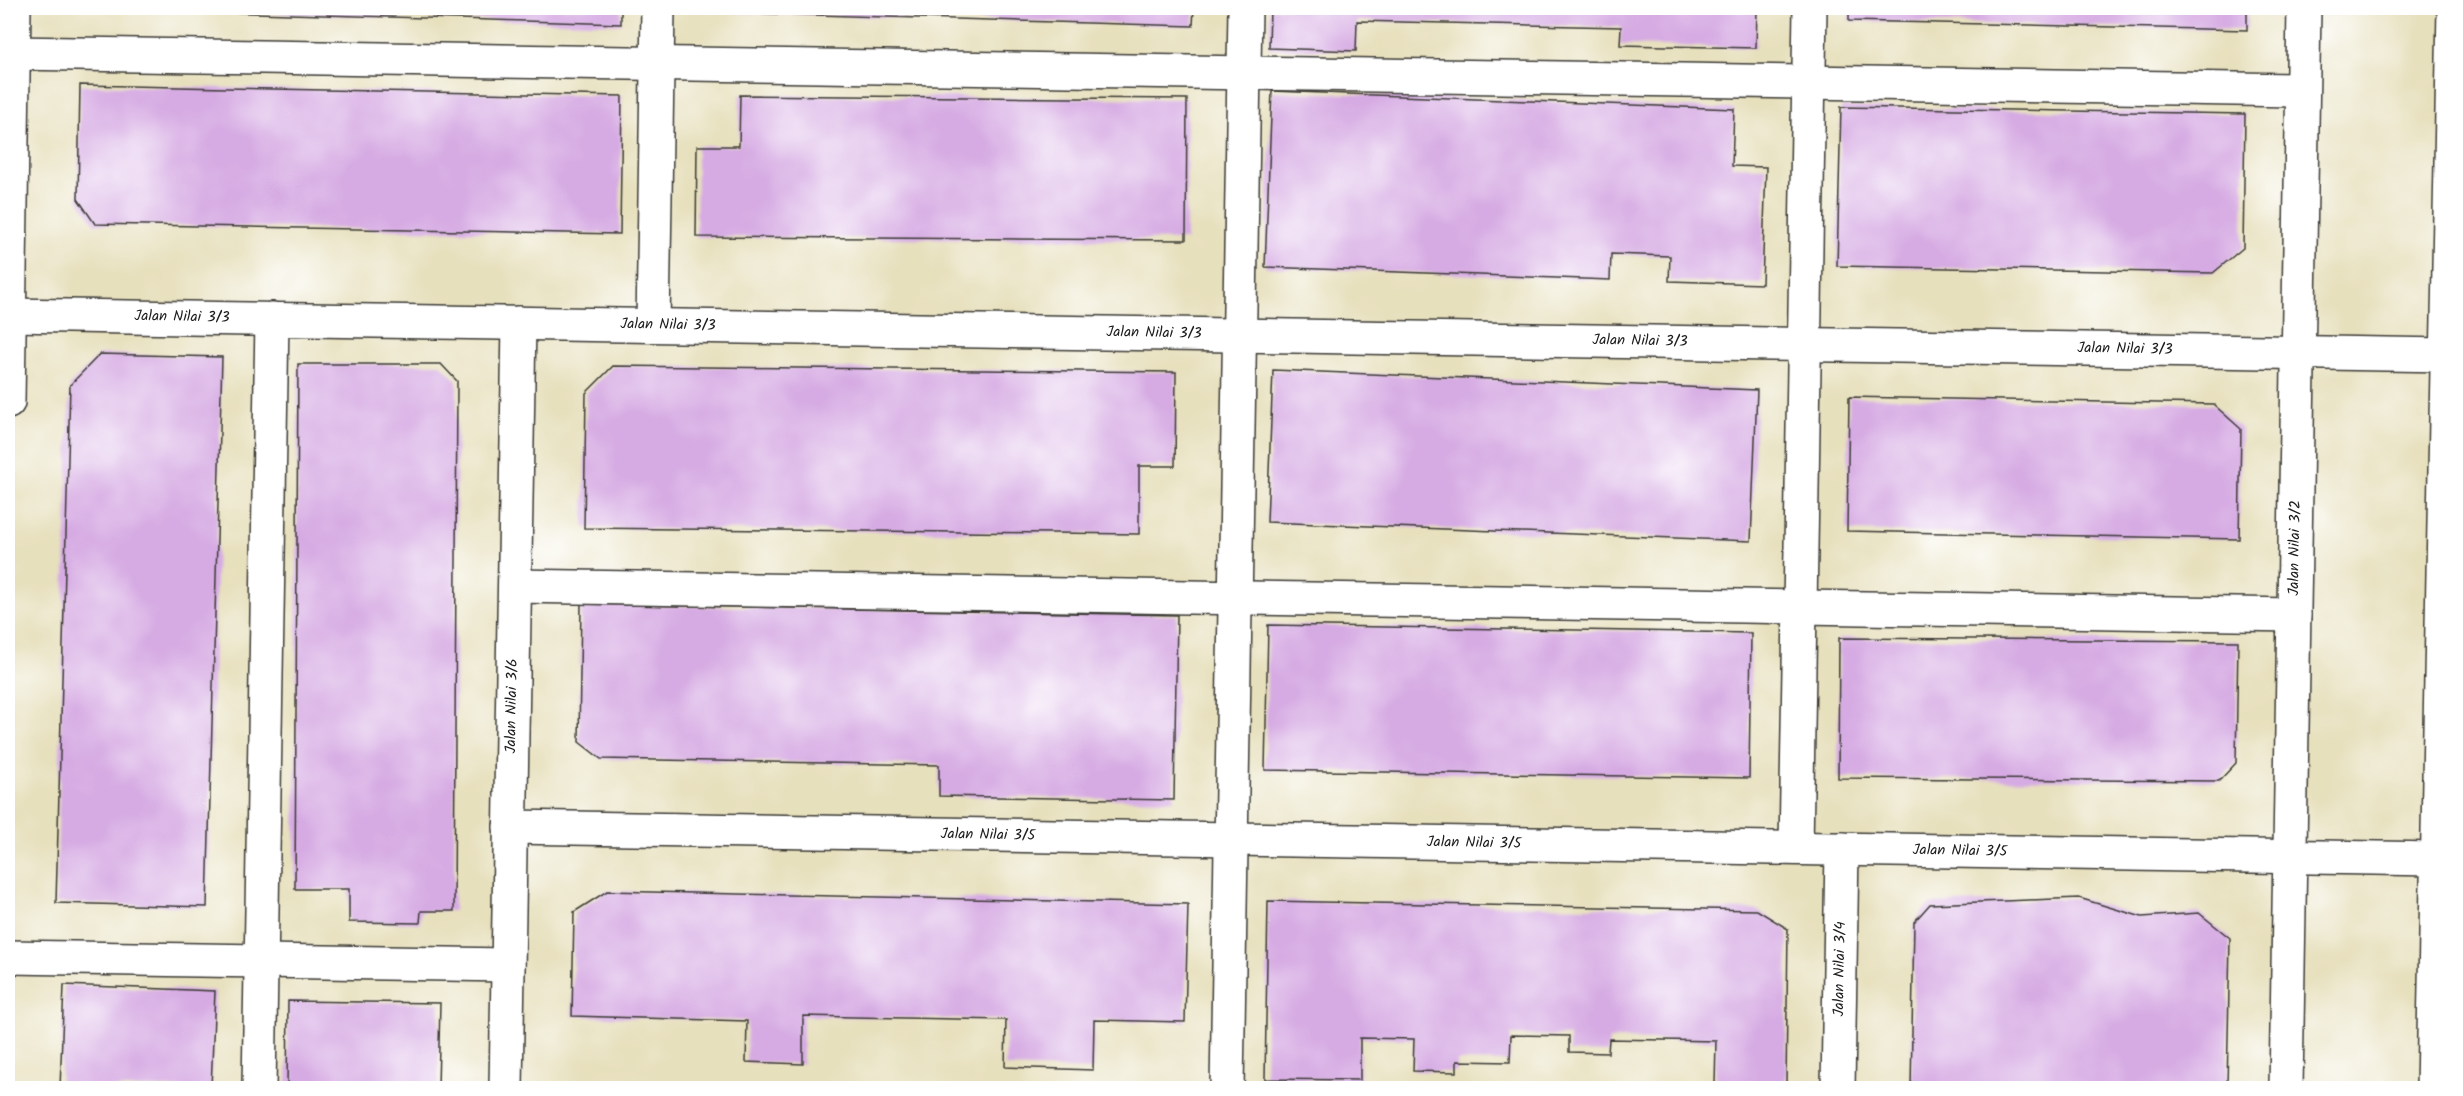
<svg xmlns="http://www.w3.org/2000/svg" width="2463" height="1096" font-family="Kalam,sans-serif">
	<rect width="100%" height="100%" fill="#fff"/>
	<filter id="ink" filterUnits="userSpaceOnUse"><feTurbulence type="fractalNoise" baseFrequency=".0167" numOctaves="2"/><feDisplacementMap in="SourceGraphic" scale="12" xChannelSelector="R" yChannelSelector="G"/><feConvolveMatrix kernelMatrix="1 2 1 2 8 2 1 2 1" color-interpolation-filters="sRGB"/></filter>
	<filter id="wash" filterUnits="userSpaceOnUse"><feTurbulence type="fractalNoise" baseFrequency=".008" numOctaves="4" result="noise"/><feDisplacementMap in="SourceGraphic" scale="24" xChannelSelector="R" yChannelSelector="G"/><feGaussianBlur stdDeviation="1.35" result="paint"/><feColorMatrix in="noise" values="0 0 0 0 0 0 0 0 0 0 0 0 0 0 0 0 0 1.4 0 .05"/><feComposite in="paint" operator="in"/></filter>
	<g filter="url(#wash)">
		<rect width="100%" height="100%" fill="#e7e0bd"/>
		<g id="blocks">
			<g fill="#d6aae3">
				<path d="M126,8H621V24L126,9Z"/>
				<path d="M713,8H1194L1193,26L713,12Z"/>
				<path d="M1270,8H1757L1756,48L1620,45L1621,27L1357,21L1356,51L1269,48Z"/>
				<path d="M1849,8H2247V30L1849,21Z"/>
				<path d="M80,85L622,96L620,234L95,224L78,199Z"/>
				<path d="M1272,91L1734,109L1732,166L1766,167L1762,284L1669,281L1670,256L1611,254L1610,280L1265,267Z"/>
				<path d="M740,95L1187,99L1186,240L696,237L697,146H739Z"/>
				<path d="M1841,107L2245,114L2243,248L2213,273L1837,266Z"/>
				<path d="M100,354L222,357L207,907L56,903L70,385Z"/>
				<path d="M298,364H441L457,381L454,911H421L420,923L349,922V889H295Z"/>
				<path d="M613,366L1176,372L1175,466H1139V534L584,528L586,393Z"/>
				<path d="M1273,370L1757,390L1751,541L1267,522Z"/>
				<path d="M1849,397L2213,404L2241,429L2239,539L1847,531Z"/>
				<path d="M581,604L1177,615L1174,800L939,796V765L601,759L579,742Z"/>
				<path d="M1268,625L1751,633L1749,778L1265,770Z"/>
				<path d="M1839,638L2238,641L2236,763L2219,781L1838,778Z"/>
				<path d="M607,891L1188,904L1185,1022L1094,1020L1093,1070L1005,1067L1006,1020L803,1016V1064L746,1062L747,1021L572,1016L574,912Z"/>
				<path d="M2079,898L2142,917L2199,913L2230,938L2227,1088H1911L1914,922L1930,904Z"/>
				<path d="M1268,901L1757,910L1788,929L1786,1085L1715,1084L1716,1041L1609,1039L1608,1053L1569,1052V1036L1511,1035L1510,1062L1457,1061V1072L1413,1071L1414,1039L1360,1038V1080L1265,1079Z"/>
				<path d="M64,985L215,991L211,1088H60Z"/>
				<path d="M288,1001L440,1003L438,1088H287Z"/>
			</g>
		</g>
	</g>
	<g filter="url(#ink)">
		<use href="#blocks" fill-opacity="0" stroke="#3a3934" stroke-width="1.5"/>
		<g fill="none" stroke-linecap="round" stroke-linejoin="round">
			<g stroke="#3a3934" stroke-width="36">
				<g id="minor">
					<path d="M13,53L2302,90"/>
					<path d="M9,315L2447,355"/>
					<path d="M653,325L658,8"/>
					<path d="M8,402L14,8"/>
					<path d="M515,586L2294,615"/>
					<path d="M510,827L2437,859"/>
					<path d="M1796,848L1810,8"/>
					<path d="M8,957L508,965"/>
					<path d="M259,1088L272,319"/>
					<path d="M506,1088L519,323"/>
					<path d="M1227,1088L1245,8"/>
					<path d="M1838,1088L1842,849"/>
					<path d="M2286,1088L2304,8"/>
					<path d="M2433,1088L2454,8"/>
				</g>
			</g>
			<use href="#minor" stroke="#fff" stroke-width="33"/>
		</g>
	</g>
	<g text-anchor="middle" dominant-baseline="central" stroke-width="6" stroke-linejoin="round" paint-order="stroke">
		<g font-size="15" fill="#1c1c1c" stroke="#fff">
			<text transform="translate(182 317) rotate(1)">Jalan Nilai 3/3</text>
			<text transform="translate(668 325) rotate(1)">Jalan Nilai 3/3</text>
			<text transform="translate(1154 333) rotate(1)">Jalan Nilai 3/3</text>
			<text transform="translate(1640 341) rotate(1)">Jalan Nilai 3/3</text>
			<text transform="translate(2125 349) rotate(1)">Jalan Nilai 3/3</text>
			<text transform="translate(2295 548) rotate(-89)">Jalan Nilai 3/2</text>
			<text transform="translate(512 706) rotate(-89)">Jalan Nilai 3/6</text>
			<text transform="translate(988 835) rotate(1)">Jalan Nilai 3/5</text>
			<text transform="translate(1474 843) rotate(1)">Jalan Nilai 3/5</text>
			<text transform="translate(1960 851) rotate(1)">Jalan Nilai 3/5</text>
			<text transform="translate(1840 969) rotate(-89)">Jalan Nilai 3/4</text>
		</g>
	</g>
	<rect width="2463" height="1096" fill="none" stroke="#fff" stroke-width="30"/>
</svg>
